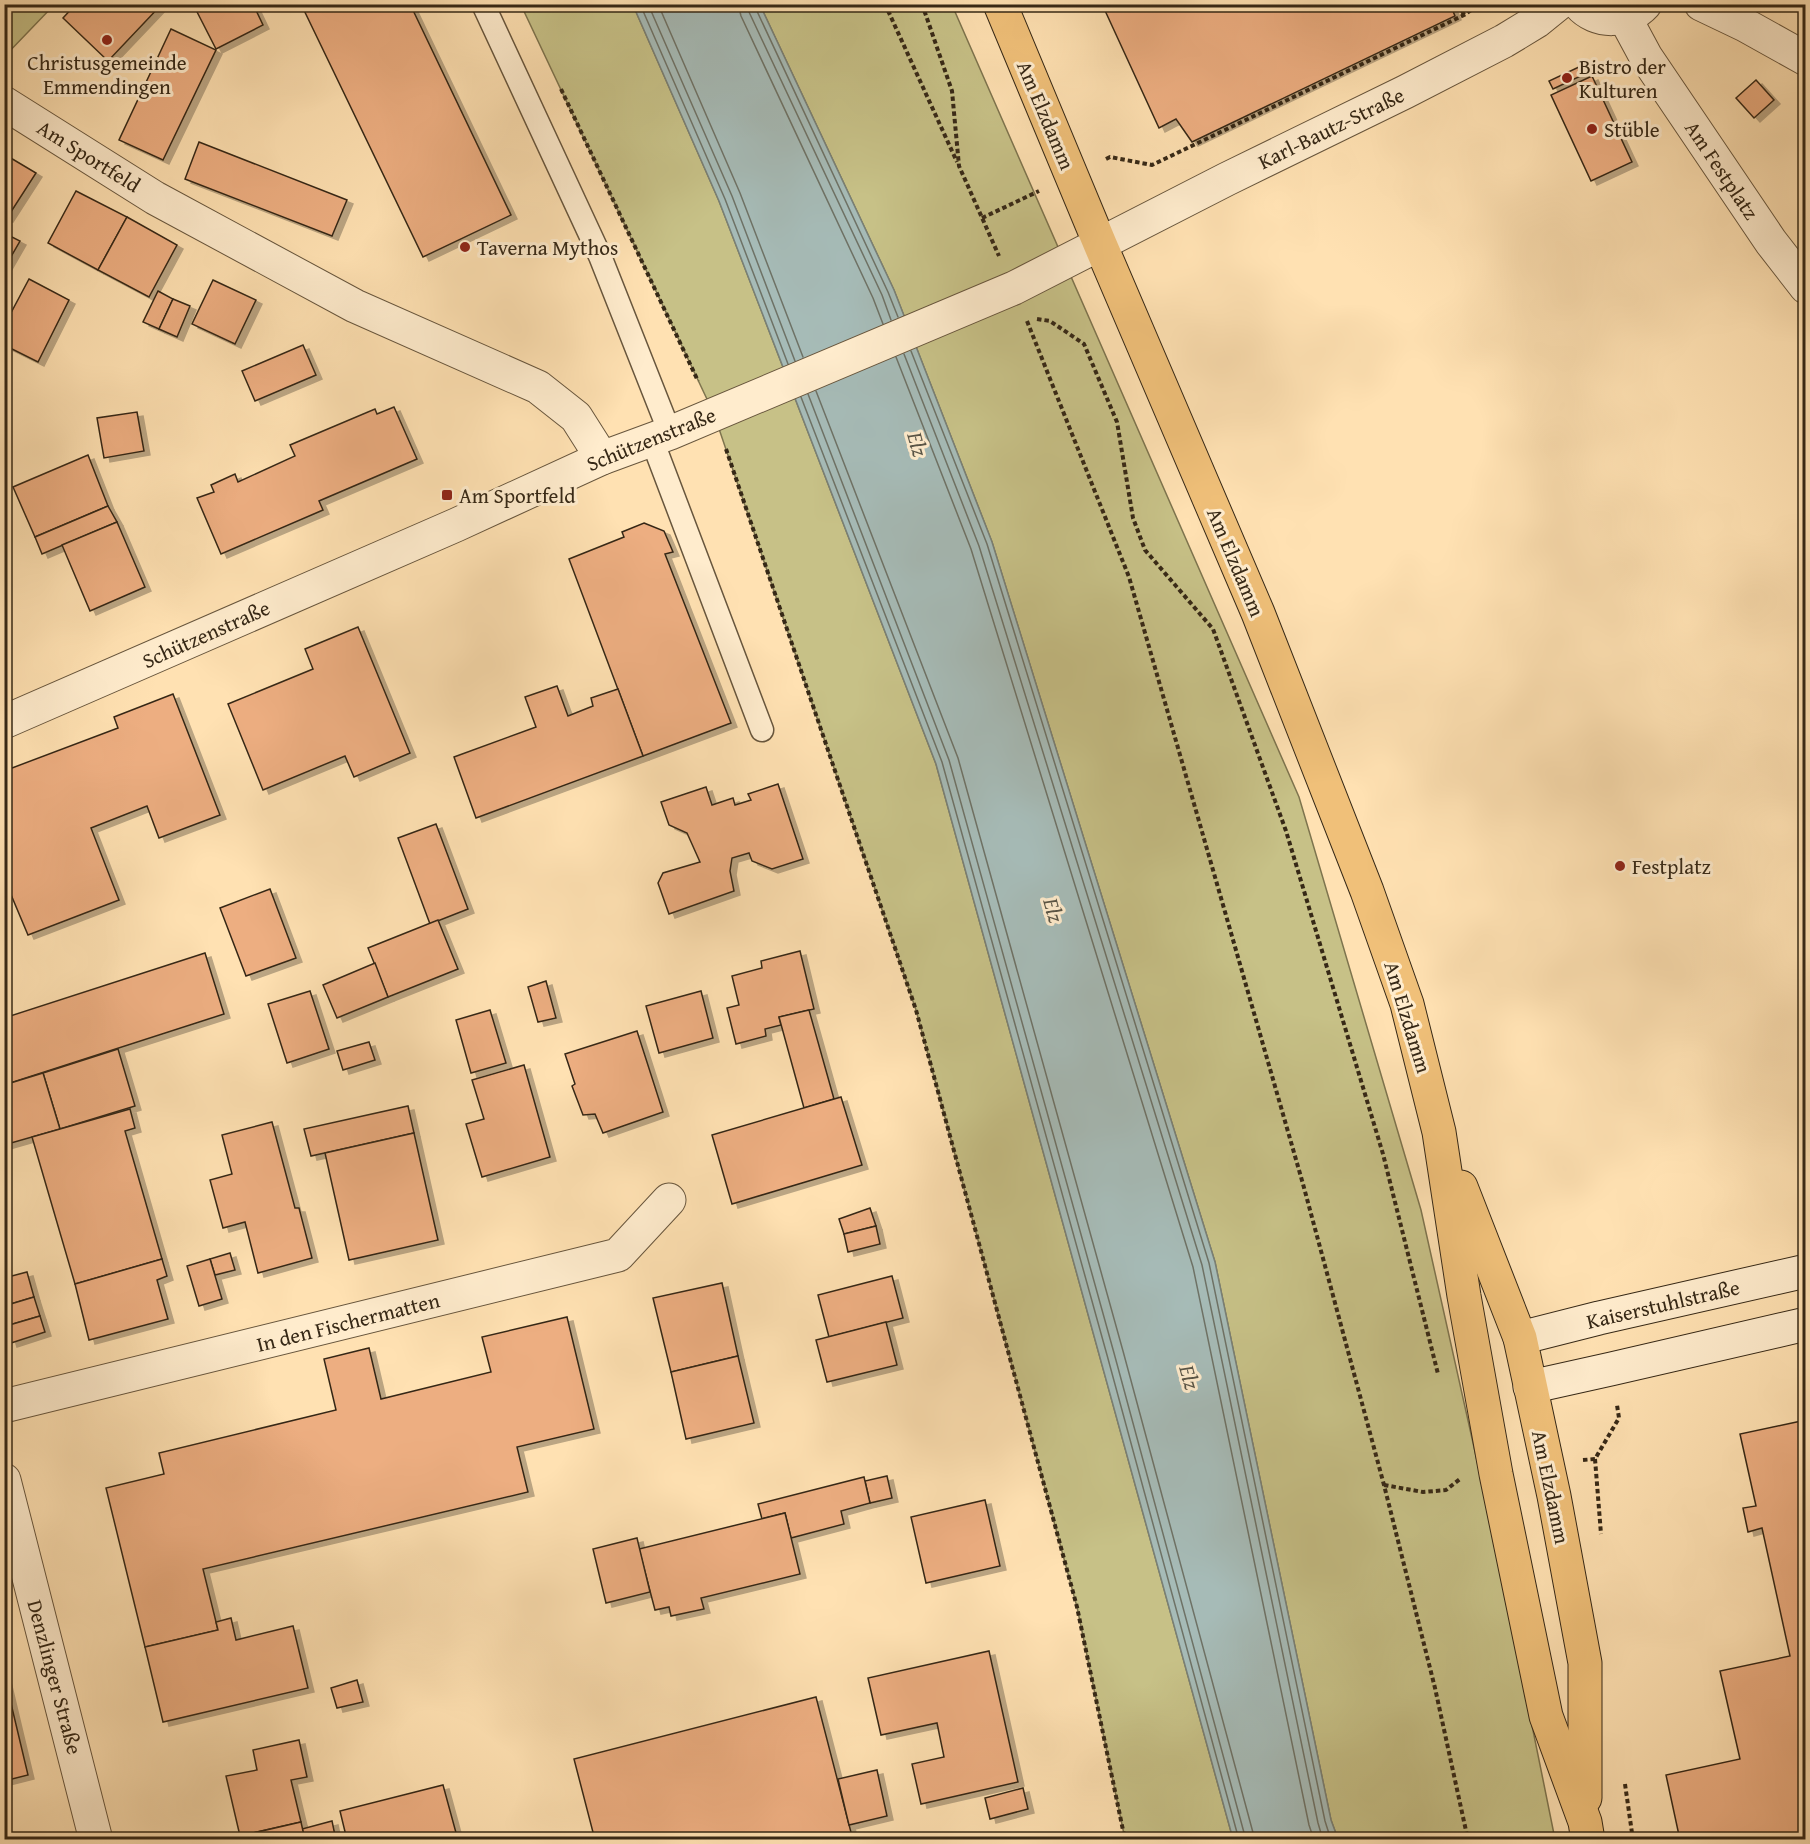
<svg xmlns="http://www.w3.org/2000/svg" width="1810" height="1844" font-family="'Gentium Book Plus',serif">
	<defs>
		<filter id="shadow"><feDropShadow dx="6" dy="4" stdDeviation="0" flood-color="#0004"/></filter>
	</defs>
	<rect width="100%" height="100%" fill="#ffe1b2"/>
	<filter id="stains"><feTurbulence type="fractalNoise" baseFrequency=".00333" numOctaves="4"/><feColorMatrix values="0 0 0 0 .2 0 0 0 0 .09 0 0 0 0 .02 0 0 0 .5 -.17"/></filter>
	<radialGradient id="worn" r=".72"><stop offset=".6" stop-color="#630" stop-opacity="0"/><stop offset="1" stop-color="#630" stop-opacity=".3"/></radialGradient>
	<g fill="#c7c187" stroke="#7e744e" stroke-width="1.5">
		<path d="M5,4L54,5L5,56L4,5Z"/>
		<path d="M521,5H633L719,201L936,764L1233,1839H1125L1077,1607L916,1010L714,414Z"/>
		<path d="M760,5H952L1299,797L1421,1210L1492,1528L1555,1839H1338L1331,1820L1215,1262L992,542L894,290Z"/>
	</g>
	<path fill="#a6bbb7" stroke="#798077" stroke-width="1.5" d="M633,5H760L894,290L992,542L1215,1262L1331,1820L1338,1839H1233L936,764L719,201Z"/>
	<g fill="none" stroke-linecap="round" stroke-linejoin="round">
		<g stroke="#6e7266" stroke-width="1.5">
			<path d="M640,4L725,199L788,364"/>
			<path d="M648,4L732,196L795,361"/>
			<path d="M658,4L740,193L803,357"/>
			<path d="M738,4L741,16L873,298L883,324"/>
			<path d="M747,4L749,12L882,295L891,320"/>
			<path d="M755,4L756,9L888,292L898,317"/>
			<path d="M911,351L987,544L1209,1263L1325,1821L1331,1840"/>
			<path d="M904,354L979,546L1202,1265L1318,1823L1323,1840"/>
			<path d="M896,357L971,549L1193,1267L1309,1825L1314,1840"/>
			<path d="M816,391L958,758L1123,1351L1255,1840"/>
			<path d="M808,394L949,760L1114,1353L1246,1840"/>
			<path d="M801,397L942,762L1107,1355L1239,1840"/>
		</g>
	</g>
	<g fill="#edae81" stroke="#362816" stroke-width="1.5" filter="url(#shadow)">
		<path d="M76,4H162L108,61L63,18Z"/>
		<path d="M193,4H253L263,25L216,49Z"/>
		<path d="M301,4H410L511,215L423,257Z"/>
		<path d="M1102,4H1450L1455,16L1192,142L1176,119L1159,128Z"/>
		<path d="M171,29L216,50L163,160L119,140Z"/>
		<path d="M1581,66L1585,74L1553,89L1549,81Z"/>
		<path d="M1592,76L1632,162L1591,181L1551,95Z"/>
		<path d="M1756,80L1774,100L1754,118L1736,98Z"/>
		<path d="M199,142L347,200L332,236L185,179Z"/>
		<path d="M4,154L36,173L7,218L4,217Z"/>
		<path d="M76,191L127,217L98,270L48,243Z"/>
		<path d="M127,217L177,245L149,297L98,270Z"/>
		<path d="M4,233L20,241L4,269Z"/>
		<path d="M29,279L69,300L38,362L4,345V326Z"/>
		<path d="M213,280L256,300L235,344L192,324Z"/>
		<path d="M158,291L173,299L159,329L143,322Z"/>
		<path d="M173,299L190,306L177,337L159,329Z"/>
		<path d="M303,345L316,375L255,401L242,371Z"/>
		<path d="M394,407L417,459L319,501L323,510L221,554L197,498L214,492L211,485L235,474L238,482L295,456L290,445L375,409L377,414Z"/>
		<path d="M137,412L144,451L104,458L97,418Z"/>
		<path d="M88,455L108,506L35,537L13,487Z"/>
		<path d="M108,506L117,522L42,554L35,537Z"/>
		<path d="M117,522L145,587L90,611L62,545Z"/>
		<path d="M644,523L664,531L673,552L665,554L731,723L643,756L569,559L624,537L622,532Z"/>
		<path d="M358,627L410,753L354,777L345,756L263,790L228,704L313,669L305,649Z"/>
		<path d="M557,686L568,716L593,706L591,698L618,689L643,756L476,818L454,757L536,727L525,697Z"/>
		<path d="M173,694L220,815L159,838L147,806L91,828L119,900L28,935L4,878V771L118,728L114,717Z"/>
		<path d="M778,784L803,859L772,869L752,861L749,853L732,858L730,871L734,891L669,914L658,883L663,873L700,862L687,833L669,825L661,802L706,787L712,805L733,798L735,805L751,800L748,794Z"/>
		<path d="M436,824L468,909L430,924L398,838Z"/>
		<path d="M270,889L296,958L246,976L220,908Z"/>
		<path d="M438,920L458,969L388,997L368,948Z"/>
		<path d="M800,951L814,1009L779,1017L781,1025L765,1029L766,1036L736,1044L727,1008L739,1005L732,976L762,968L761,961Z"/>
		<path d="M205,953L224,1014L4,1085V1018Z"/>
		<path d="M375,963L388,997L337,1018L323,985Z"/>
		<path d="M546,981L556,1018L538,1022L528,987Z"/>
		<path d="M310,991L329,1049L287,1063L268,1004Z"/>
		<path d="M701,991L713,1038L659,1053L646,1006Z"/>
		<path d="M490,1010L506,1063L471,1073L456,1020Z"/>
		<path d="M809,1010L834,1099L804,1108L779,1017Z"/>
		<path d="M637,1031L663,1112L603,1133L595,1114L583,1115L572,1086L575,1084L565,1054Z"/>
		<path d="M369,1042L375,1060L343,1070L337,1051Z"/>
		<path d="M118,1049L135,1106L60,1129L43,1073Z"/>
		<path d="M524,1065L550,1157L482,1177L466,1124L484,1119L472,1080Z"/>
		<path d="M43,1073L60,1129L4,1145V1085Z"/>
		<path d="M841,1097L862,1165L732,1204L712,1135Z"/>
		<path d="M408,1106L414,1133L311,1156L304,1129Z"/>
		<path d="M130,1109L135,1128L125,1131L162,1259L75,1284L32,1137Z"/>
		<path d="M272,1122L295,1208H299L312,1258L258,1273L245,1222L223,1228L210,1180L232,1174L222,1135Z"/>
		<path d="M414,1133L438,1240L349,1260L325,1153Z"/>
		<path d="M870,1208L876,1226L844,1234L839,1219Z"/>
		<path d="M876,1226L880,1244L848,1252L844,1234Z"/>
		<path d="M230,1253L235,1270L215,1275L210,1259Z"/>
		<path d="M162,1259L167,1276L157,1280L168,1319L89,1340L75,1284Z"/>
		<path d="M210,1259L222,1299L199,1306L187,1266Z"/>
		<path d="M27,1272L34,1297L4,1306V1278Z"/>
		<path d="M892,1276L903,1318L829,1337L818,1295Z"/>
		<path d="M722,1283L738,1356L671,1372L653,1298Z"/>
		<path d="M34,1297L40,1316L6,1326L4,1306Z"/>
		<path d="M40,1316L45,1332L11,1343L6,1326Z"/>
		<path d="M567,1317L594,1429L517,1447L528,1492L203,1569L218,1630L145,1647L106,1488L164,1474L159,1453L336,1410L324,1359L369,1348L381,1399L491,1372L482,1337Z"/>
		<path d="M886,1322L897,1365L827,1382L816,1340Z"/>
		<path d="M738,1356L754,1423L686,1439L671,1372Z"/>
		<path d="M1806,1420V1840H1680L1666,1775L1740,1759L1720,1671L1790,1656L1762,1528L1748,1532L1743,1508L1756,1506L1740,1434Z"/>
		<path d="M887,1476L892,1498L870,1503L865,1481Z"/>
		<path d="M864,1477L870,1503L841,1511L844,1524L791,1538L785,1513L762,1519L758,1504Z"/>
		<path d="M985,1500L1000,1566L926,1583L911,1517Z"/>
		<path d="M785,1513L800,1574L701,1598L704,1609L671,1616L669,1607L655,1610L639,1549Z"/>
		<path d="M637,1538L650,1592L606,1603L593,1549Z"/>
		<path d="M231,1618L236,1640L293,1626L308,1688L163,1722L145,1647L218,1630L216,1622Z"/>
		<path d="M989,1651L1018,1782L921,1804L912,1764L944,1757L937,1723L881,1735L868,1678Z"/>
		<path d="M4,1674L28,1775L4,1781Z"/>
		<path d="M357,1680L363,1702L337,1708L331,1688Z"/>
		<path d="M816,1697L853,1840H595L574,1759Z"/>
		<path d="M299,1740L307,1777L291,1780L301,1822L240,1836L226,1776L257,1770L253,1750Z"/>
		<path d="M877,1770L887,1816L849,1825L838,1779Z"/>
		<path d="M443,1785L458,1840H347L340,1811Z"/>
		<path d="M1023,1788L1028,1809L990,1819L985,1798Z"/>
		<path d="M332,1821L336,1840H305L302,1829Z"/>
		<path d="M301,1822L305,1840H225L240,1836Z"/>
	</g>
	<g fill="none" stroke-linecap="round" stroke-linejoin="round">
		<g stroke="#68563d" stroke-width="25">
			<g id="service">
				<path d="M483,4L600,256L670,433"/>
				<path d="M652,440L762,730"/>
			</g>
		</g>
		<g stroke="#68563d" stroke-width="35">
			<g id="minor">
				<path d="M1579,4C1596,24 1628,23 1645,4"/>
				<path d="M1701,4L1745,25L1806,59"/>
				<path d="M1625,18L1646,57L1771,242L1806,287"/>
				<path d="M4,103L155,198L355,306L538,387L576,417L602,458"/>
				<path d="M4,722L456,525L602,458L670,433L1014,288L1227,179L1405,92L1504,41L1537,21L1558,4"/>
				<path d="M4,1406L618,1255L669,1200"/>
				<path d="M4,1480L96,1840"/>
			</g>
		</g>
		<g stroke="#362816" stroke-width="35">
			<g id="secondary">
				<path d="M1520,1338L1599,1318L1806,1271"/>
				<path d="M1530,1387L1611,1369L1806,1324"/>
			</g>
		</g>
		<g stroke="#362816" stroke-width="35">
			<g id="primary">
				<path d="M1000,4L1100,244L1258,613L1367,891L1407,1004L1439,1132L1464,1296L1496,1474L1546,1716L1585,1822L1588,1840"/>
				<path d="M1461,1187L1520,1338L1554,1496L1585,1663V1798"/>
			</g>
		</g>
		<g stroke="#362816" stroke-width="4" stroke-dasharray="4.5 3" stroke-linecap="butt">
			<path d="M885,4L957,162"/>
			<path d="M922,4L952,91L959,166L999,256"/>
			<path d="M1459,4L1464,15"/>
			<path d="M561,89L698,381"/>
			<path d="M1106,159L1110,157L1152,165L1464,15L1480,4"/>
			<path d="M982,218L1039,191"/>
			<path d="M1037,319L1050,321L1084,344L1117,422L1133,518L1145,550L1213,629L1286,831L1383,1154L1438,1374"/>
			<path d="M1027,321L1129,577L1303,1184L1384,1485L1435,1688L1468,1840"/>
			<path d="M726,449L916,1010L1077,1607L1125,1840"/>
			<path d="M1595,1459L1601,1534"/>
			<path d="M1583,1460L1595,1459L1619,1418L1617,1405"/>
			<path d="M1384,1485L1423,1492L1446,1490L1460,1479"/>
			<path d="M1625,1784L1633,1840"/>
		</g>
		<use href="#service" stroke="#ffeccd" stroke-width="22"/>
		<use href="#minor" stroke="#ffeccd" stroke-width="33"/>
		<use href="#secondary" stroke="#ffeccd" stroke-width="33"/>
		<use href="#primary" stroke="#f0c079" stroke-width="33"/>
	</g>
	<g fill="#8f2418" stroke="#ffeccd" stroke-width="2">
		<circle cx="107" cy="40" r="6"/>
		<circle cx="1567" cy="78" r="6"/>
		<circle cx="1592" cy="129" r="6"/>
		<circle cx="465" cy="247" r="6"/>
		<rect x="441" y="489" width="12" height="12" rx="3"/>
		<circle cx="1620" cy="866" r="6"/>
	</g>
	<g text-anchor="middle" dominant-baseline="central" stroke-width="6" stroke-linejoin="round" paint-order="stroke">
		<g font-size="21" fill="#362816" stroke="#ffeccd" text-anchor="start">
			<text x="107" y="62" text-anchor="middle">Christusgemeinde<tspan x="107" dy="24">Emmendingen</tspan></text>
			<text x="1579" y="66">Bistro der<tspan x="1579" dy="24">Kulturen</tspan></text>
			<text x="1604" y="129">Stüble</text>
			<text x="477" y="247">Taverna Mythos</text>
			<text x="459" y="495">Am Sportfeld</text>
			<text x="1632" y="866">Festplatz</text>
		</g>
		<g font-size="21" fill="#362816" stroke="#ffeccd">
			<text transform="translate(1046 115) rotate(67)">Am Elzdamm</text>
			<text transform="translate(1331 128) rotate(-26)">Karl-Bautz-Straße</text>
			<text transform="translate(89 156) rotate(32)">Am Sportfeld</text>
			<text transform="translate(1722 170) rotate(56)">Am Festplatz</text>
			<text transform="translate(651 439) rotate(-22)">Schützenstraße</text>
			<text transform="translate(1236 562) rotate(67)">Am Elzdamm</text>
			<text transform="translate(206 634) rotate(-24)">Schützenstraße</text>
			<text transform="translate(1408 1017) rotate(73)">Am Elzdamm</text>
			<text transform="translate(1663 1304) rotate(-13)">Kaiserstuhlstraße</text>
			<text transform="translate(348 1322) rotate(-14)">In den Fischermatten</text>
			<text transform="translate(1551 1487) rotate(78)">Am Elzdamm</text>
			<text transform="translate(55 1677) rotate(75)">Denzlinger Straße</text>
		</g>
		<g font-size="22" font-style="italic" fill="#585446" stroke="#ffeccd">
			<text transform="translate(918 444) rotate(74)">Elz</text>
			<text transform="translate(1054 910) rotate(74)">Elz</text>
			<text transform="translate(1190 1377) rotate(74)">Elz</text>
		</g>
	</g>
	<rect width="1810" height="1844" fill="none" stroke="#ffe1b2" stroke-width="24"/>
	<rect x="6" y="6" width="1798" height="1832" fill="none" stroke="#362816" stroke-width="3"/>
	<rect x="12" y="12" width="1786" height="1820" fill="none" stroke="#362816" stroke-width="1.5"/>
	<rect width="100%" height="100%" filter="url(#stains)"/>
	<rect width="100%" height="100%" fill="url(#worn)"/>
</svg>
